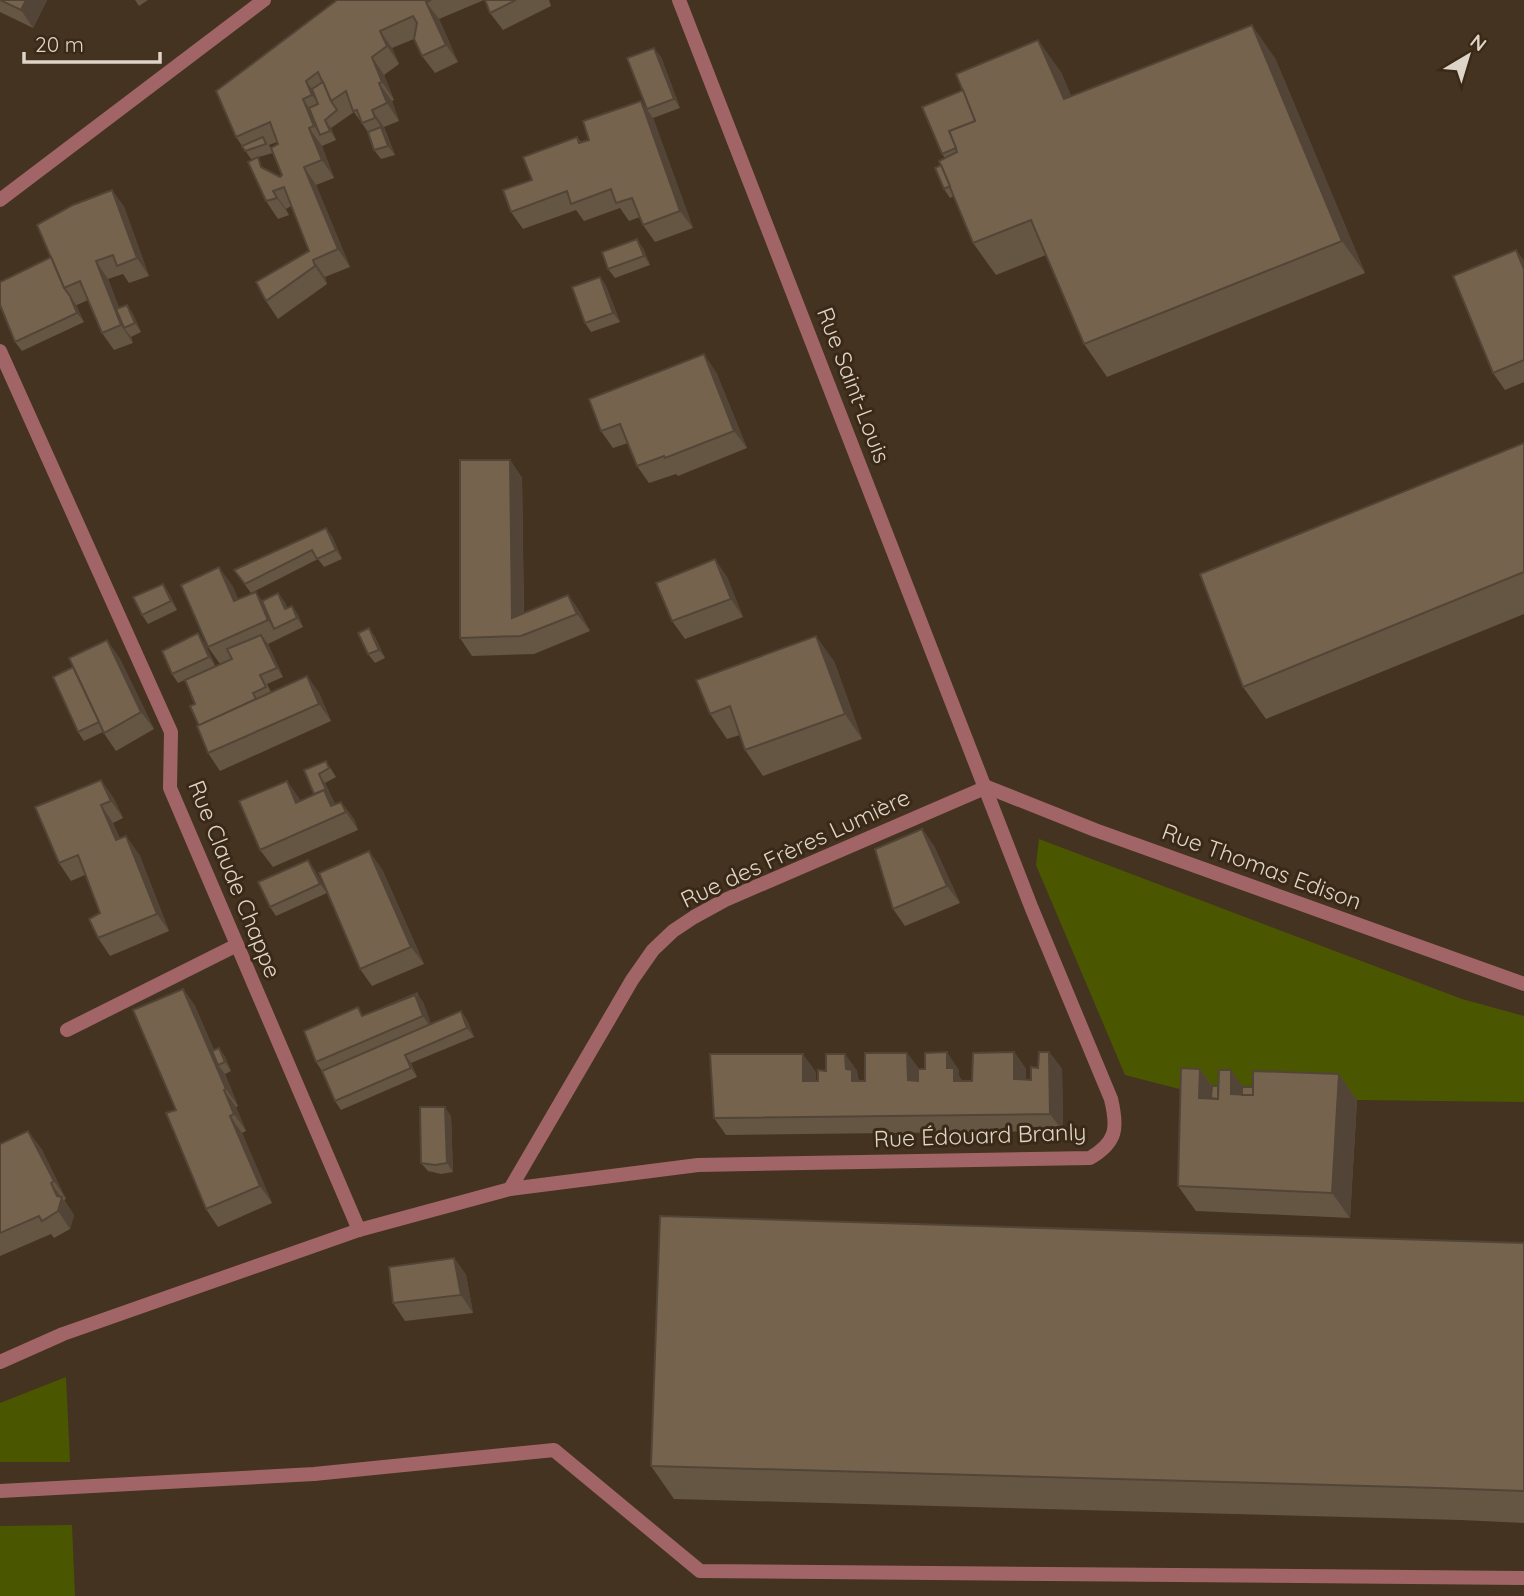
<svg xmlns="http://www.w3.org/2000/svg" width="1524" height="1596" font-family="Quicksand,sans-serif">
	<rect width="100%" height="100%" fill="#443320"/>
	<g fill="#4b5700">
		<path d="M1039,839L1462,999L1524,1016V1102L1357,1100L1199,1094L1125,1075L1036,865Z"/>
		<path d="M66,1377L70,1462H0V1403Z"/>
		<path d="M72,1525L75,1596H0V1526Z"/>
	</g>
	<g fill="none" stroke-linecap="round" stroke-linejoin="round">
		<path stroke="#a26567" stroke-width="14" d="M0,1491L314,1474L554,1450L700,1571L1524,1578"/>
		<g stroke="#a26567" stroke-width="14">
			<path d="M0,200L264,0"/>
			<path d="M0,351L171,732L170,788L359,1230"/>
			<path d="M987,787L1095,830L1524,984"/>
			<path d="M67,1030L237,945"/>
			<path d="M510,1189L632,980L653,950L673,931L694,917L725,900L987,787"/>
			<path d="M0,1362L63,1334L359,1230L510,1189L698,1165L1090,1158C1117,1142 1118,1128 1111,1099L1032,909L679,0"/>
		</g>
	</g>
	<g fill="#655543">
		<path d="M0,0H47L33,28L0,12Z"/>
		<path d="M135,0H148L139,6Z"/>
		<path d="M337,0H484L439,19L458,62L435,73L422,56L414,39L392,48L399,64L384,75L394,100L392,101L399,121L384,127L395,155L381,159L374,150L368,132L354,112L331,128L336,140L322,146L334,178L316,185L350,267L325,277L327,284L278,319L266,301L309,251L291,206L286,209L289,215L278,219L266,201L267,170L280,177L282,175L277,142L269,145L273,153L251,159L236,137Z"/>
		<path d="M485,0H549L551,6L503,30L490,13Z"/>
		<path d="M661,57L680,108L653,118L693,228L655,242L643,225L640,217L629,221L620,208L584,221L576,210L523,229L511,212L532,180L577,137L581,142L589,140L647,109Z"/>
		<path d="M1275,58L1365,273L1107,377L1084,344L1046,255L996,275L973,243L954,196L950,198L944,189L941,165L945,158L942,154L1061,72L1071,96Z"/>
		<path d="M112,190L124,207L149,276L129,283L123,274L108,279L119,308L127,305L133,314L141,332L131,337L133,343L114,350L102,333L88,300L77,305H76L84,322L22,351L15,342L51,257Z"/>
		<path d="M643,248L650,265L615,278L608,269Z"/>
		<path d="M1516,250L1524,261V382L1505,390L1493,373Z"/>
		<path d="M600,277L606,286L620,322L591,332L585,323Z"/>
		<path d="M716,372L747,448L678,476L676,474L649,483L637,466L628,443L613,448L601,431Z"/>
		<path d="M1524,443V614L1266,719L1243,687Z"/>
		<path d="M510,460L522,478L524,613L568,595L580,612L590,631L534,654L472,656L460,638Z"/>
		<path d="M332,536L342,559L324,567L318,559L251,593L234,570Z"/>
		<path d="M727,577L743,617L685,639L672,621Z"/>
		<path d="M232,585L238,599L256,592L262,601L285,602L287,608L292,606L298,615L303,627L268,644L283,677L267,684L271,692L307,676L319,693L331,721L220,771L208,753L199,726L195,704L196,675L178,683L172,674L204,642L215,666L220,664L208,647Z"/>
		<path d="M169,593L177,610L148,624L142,615Z"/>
		<path d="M369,628L375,637L385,658L375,663L368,654Z"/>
		<path d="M119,657L154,729L116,751L103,732L84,741L78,732Z"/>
		<path d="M834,661L862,739L763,776L745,750L740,735L727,739L710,714Z"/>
		<path d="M326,761L336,777L325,783L335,804L341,802L354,819L358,830L273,867L260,850L287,781L300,801L314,794L304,770Z"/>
		<path d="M113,797L123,818L113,823L120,839L139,854L169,931L110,956L98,938L100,913L85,875L71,881L59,863L35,807Z"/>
		<path d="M922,829L934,846L960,903L905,926L893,909Z"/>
		<path d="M314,869L327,893L276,916L270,907Z"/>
		<path d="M382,869L424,964L372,986L360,969Z"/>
		<path d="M183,989L195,1006L214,1050L219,1048L225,1057L231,1071L225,1074L238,1106L236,1107L246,1131L242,1133L272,1203L218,1227L206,1209L176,1110Z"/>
		<path d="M423,1002L431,1024L461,1011L467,1020L474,1037L411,1063L417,1077L341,1110L335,1101L322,1071L316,1062L363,1015Z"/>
		<path d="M1014,1052L1026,1069V1080H1031L1049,1052L1062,1069L1063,1131L726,1135L714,1118L816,1072V1081H818L826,1071L845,1054L857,1071L858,1078L859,1081H865L907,1053L919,1069L959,1070V1076L962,1081H972Z"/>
		<path d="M1200,1069L1212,1086L1242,1087L1357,1100L1350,1218L1196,1211L1178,1186Z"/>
		<path d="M451,1116L453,1172L441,1174L428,1171L421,1163Z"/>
		<path d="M0,1144L41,1148L66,1199L64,1200L74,1215L70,1229L54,1238L51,1234L0,1256Z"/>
		<path d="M1524,1243V1523L1461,1520L674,1499L651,1466Z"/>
		<path d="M454,1258L466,1275L473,1313L405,1321L393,1303Z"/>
	</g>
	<g fill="#524537">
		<path d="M26,0H47L33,28L21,10Z"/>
		<path d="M426,2L439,19L458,62L446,45Z"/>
		<path d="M1252,25L1275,58L1365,273L1342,241Z"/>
		<path d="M380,31L392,48L399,64L387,46Z"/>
		<path d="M1038,40L1061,72L1086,131L1064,99Z"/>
		<path d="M654,48L661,57L680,108L674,99Z"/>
		<path d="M372,57L384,75L394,100L382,82Z"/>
		<path d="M306,81L319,98L325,113L312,95Z"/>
		<path d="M379,83L392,101L399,121L387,103Z"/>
		<path d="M303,99L315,117L320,135L314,126Z"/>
		<path d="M641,101L653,118L693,228L680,211Z"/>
		<path d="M372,110L384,127L387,136L375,118Z"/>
		<path d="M325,120L331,128L336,140L330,131Z"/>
		<path d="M381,127L387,136L395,155L388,146Z"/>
		<path d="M309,128L322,146L334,178L322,160Z"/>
		<path d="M304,167L316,185L350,267L338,249Z"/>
		<path d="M112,190L124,207L149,276L137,258Z"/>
		<path d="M273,191L286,209L289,215L277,198Z"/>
		<path d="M637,239L643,248L650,265L644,256Z"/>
		<path d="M1516,250L1524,261V269Z"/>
		<path d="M313,260L325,277L327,284L315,266Z"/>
		<path d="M96,261L108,279L127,327L124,328L131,337L133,343L121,325Z"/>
		<path d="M600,277L606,286L620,322L613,313Z"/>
		<path d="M70,296L76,305L84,322L77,313Z"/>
		<path d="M127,305L133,314L141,332L135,323Z"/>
		<path d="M704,354L716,372L747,448L734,431Z"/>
		<path d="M510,460L522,478L524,635L512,618Z"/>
		<path d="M326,528L332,536L342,559L336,550Z"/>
		<path d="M715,559L727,577L743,617L731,599Z"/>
		<path d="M219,567L232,585L246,618L234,601Z"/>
		<path d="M163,584L169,593L177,610L171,601Z"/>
		<path d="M256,592L268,609L274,629L280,638L268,620Z"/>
		<path d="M278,593L285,602L291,618L285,609Z"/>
		<path d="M568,595L580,612L590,631L577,614Z"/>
		<path d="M292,606L298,615L303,627L297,618Z"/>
		<path d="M369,628L375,637L385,658L379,650Z"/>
		<path d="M198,633L204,642L216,666L209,657Z"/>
		<path d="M261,635L268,644L283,677L277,668Z"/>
		<path d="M816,636L834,661L862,739L845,714Z"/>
		<path d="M107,640L119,657L154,729L141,712Z"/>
		<path d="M307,676L319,693L331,721L319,704Z"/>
		<path d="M319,774L325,783L340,815L331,806L324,790Z"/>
		<path d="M101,780L113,797L123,818L111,801Z"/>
		<path d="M287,781L299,798L309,820L296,803Z"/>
		<path d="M341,802L354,819L358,830L346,812Z"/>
		<path d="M101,805L113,823L128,858L116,840Z"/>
		<path d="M922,829L934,846L960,903L947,886Z"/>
		<path d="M126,836L139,854L169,931L157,914Z"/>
		<path d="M369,851L382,869L424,964L411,947Z"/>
		<path d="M308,860L314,869L327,893L320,884Z"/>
		<path d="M183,989L195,1006L220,1064L218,1065L225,1074L238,1106L226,1089Z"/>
		<path d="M417,993L423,1002L435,1034L423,1016L415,995Z"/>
		<path d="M461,1011L467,1020L474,1037L467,1028Z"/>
		<path d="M219,1048L225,1057L231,1071L225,1062Z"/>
		<path d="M947,1052L959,1070V1076L966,1086L954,1081L947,1068Z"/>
		<path d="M1014,1052L1026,1069V1097L1014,1079Z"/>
		<path d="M1049,1052L1062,1069L1063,1131L1050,1114Z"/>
		<path d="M907,1053L920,1070V1098L908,1080Z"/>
		<path d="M803,1054L816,1072V1099L803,1081Z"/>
		<path d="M845,1054L857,1071L858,1078L864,1087L852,1081L846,1069Z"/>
		<path d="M405,1055L411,1063L417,1077L411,1068Z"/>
		<path d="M1200,1069L1218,1095L1217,1115L1199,1098Z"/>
		<path d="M1231,1070L1249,1095L1230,1115Z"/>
		<path d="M1339,1074L1357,1100L1350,1218L1332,1193Z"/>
		<path d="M224,1090L236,1107L246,1131L234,1114Z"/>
		<path d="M445,1107L451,1116L453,1172L447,1163Z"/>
		<path d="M230,1116L242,1133L272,1203L260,1186Z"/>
		<path d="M28,1131L41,1148L66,1199L54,1181Z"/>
		<path d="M51,1183L74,1215L70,1229L58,1211L57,1196Z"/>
		<path d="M454,1258L466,1275L473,1313L461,1295Z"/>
	</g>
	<g fill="#75634e" stroke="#524537" stroke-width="2">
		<path d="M0,0H26L21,10Z"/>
		<path d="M337,0H431L426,2L446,45L422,56L414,39L417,23L413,16L380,31L387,46L372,57L382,82L379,83L387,103L372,110L375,118L362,123L357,110L353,111L346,91L331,101L318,72L306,81L312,95L303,99L314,126L309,128L322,160L304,167L338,249L313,260L315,266L266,301L256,282L309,251L284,187L273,191L277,198L266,201L248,162L258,157L261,167L280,177L282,175L271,148L278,144L270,122L236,137L216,91Z"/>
		<path d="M485,0H516L490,13Z"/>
		<path d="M1252,25L1342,241L1084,344L1031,220L973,243L939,161L957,152L949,131L975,121L956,74L1038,40L1064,99Z"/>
		<path d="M654,48L674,99L647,109L627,58Z"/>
		<path d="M323,82L331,101L337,110L325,120L330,131L320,135L309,108L318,104L312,89Z"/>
		<path d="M963,90L975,121L949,131L956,148L942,154L922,107Z"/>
		<path d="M641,101L680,211L643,225L632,198L616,203L611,189L571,204L567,191L511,212L503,190L532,180L523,157L577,137L579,143L589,140L583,121Z"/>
		<path d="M381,127L388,146L374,150L368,132Z"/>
		<path d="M263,137L266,144L245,151L242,146Z"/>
		<path d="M941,165L950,186L944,189L935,168Z"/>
		<path d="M112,190L137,258L117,266L113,255L96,261L121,325L102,333L80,281L64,288L37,225L73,205Z"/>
		<path d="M637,239L644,256L608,269L602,252Z"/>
		<path d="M1516,250L1524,269V360L1493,373L1453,276Z"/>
		<path d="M51,257L64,288L70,296L77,313L15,342L0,305V282Z"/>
		<path d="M600,277L613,313L585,323L572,287Z"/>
		<path d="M127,305L135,323L124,328L116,309Z"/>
		<path d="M704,354L734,431L665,458L664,456L637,466L620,424L601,431L589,399Z"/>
		<path d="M1524,443V572L1243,687L1200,574Z"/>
		<path d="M460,460H510L512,618L568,595L577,614L521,636L460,638Z"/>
		<path d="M326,528L336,550L317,559L312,550L245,584L234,570Z"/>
		<path d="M715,559L731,599L672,621L656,583Z"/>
		<path d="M219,567L234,601L256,592L268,620L208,647L181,585Z"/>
		<path d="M163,584L171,601L142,615L133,597Z"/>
		<path d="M278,593L285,609L292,606L297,618L274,629L262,601Z"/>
		<path d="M369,628L379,650L368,654L358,633Z"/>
		<path d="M198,633L209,657L172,674L162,651Z"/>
		<path d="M261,635L277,668L260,675L266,687L253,693L256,699L199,726L190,706L195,704L185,680L232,659L227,649Z"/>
		<path d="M816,636L845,714L745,750L730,706L710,714L696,680Z"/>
		<path d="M107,640L141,712L104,733L69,658Z"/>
		<path d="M73,667L99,722L78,732L53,677Z"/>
		<path d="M307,676L319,704L208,753L197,726Z"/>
		<path d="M326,761L329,768L319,774L330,799L324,790L314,794L304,770Z"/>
		<path d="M101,780L111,801L101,805L116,840L126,836L157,914L98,938L89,919L100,913L78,855L59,863L35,807Z"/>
		<path d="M287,781L296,803L324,790L331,806L341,802L346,812L260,850L239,801Z"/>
		<path d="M922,829L947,886L893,909L875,849Z"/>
		<path d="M369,851L411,947L360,969L319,873Z"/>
		<path d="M308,860L320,884L270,907L258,882Z"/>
		<path d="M183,989L226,1089L224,1090L234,1114L230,1116L260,1186L206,1209L166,1113L176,1110L133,1010Z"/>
		<path d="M417,993L421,1004L415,995L384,1007Z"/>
		<path d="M415,995L423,1016L316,1062L304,1031L358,1007L362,1016Z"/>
		<path d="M461,1011L467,1028L405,1055L411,1068L335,1101L322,1071Z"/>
		<path d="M219,1048L225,1062L218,1065L212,1051Z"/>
		<path d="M947,1052V1068H954V1081H972L973,1053L1014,1052V1079L1031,1080V1067L1038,1068L1039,1052H1049L1050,1114L714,1118L710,1054H803V1081H818V1070L826,1071V1054H845L846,1069L852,1070V1081H865V1053H907L908,1080L918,1081V1069H925V1053Z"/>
		<path d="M1181,1068L1200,1069L1199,1098L1218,1099L1219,1070H1231V1094L1253,1095V1071L1339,1074L1332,1193L1178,1186Z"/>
		<path d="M1212,1086H1218V1099L1211,1098Z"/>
		<rect x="1242" y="1087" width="11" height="8"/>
		<path d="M420,1107H445L447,1163L435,1165L421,1163Z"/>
		<path d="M28,1131L54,1181L51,1183L57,1196L62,1197L58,1211L42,1221L39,1216L0,1233V1144Z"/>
		<path d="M660,1216L1524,1243V1491L1438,1488L651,1466Z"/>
		<path d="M454,1258L461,1295L393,1303L389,1267Z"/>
	</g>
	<g text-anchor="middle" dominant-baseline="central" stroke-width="6" stroke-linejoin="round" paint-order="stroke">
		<g font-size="23" fill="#ded4c8" stroke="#392916">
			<text transform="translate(854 385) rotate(69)">Rue Saint-Louis</text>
			<text transform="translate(795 848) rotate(-25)">Rue des Frères Lumière</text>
			<text transform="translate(1262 866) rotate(20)">Rue Thomas Edison</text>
			<text transform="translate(235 879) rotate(68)">Rue Claude Chappe</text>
			<text transform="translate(980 1135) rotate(-2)">Rue Édouard Branly</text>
		</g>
	</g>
	<g transform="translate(1468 56) rotate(38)" stroke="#392916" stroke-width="5" paint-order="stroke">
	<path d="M0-5L12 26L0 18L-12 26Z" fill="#ded4c8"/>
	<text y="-10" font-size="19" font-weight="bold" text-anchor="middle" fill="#ded4c8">N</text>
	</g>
	<path d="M24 52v10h136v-10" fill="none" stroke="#ded4c8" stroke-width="3.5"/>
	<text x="35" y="52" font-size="21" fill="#ded4c8" stroke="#392916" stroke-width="5" paint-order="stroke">20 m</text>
</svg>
